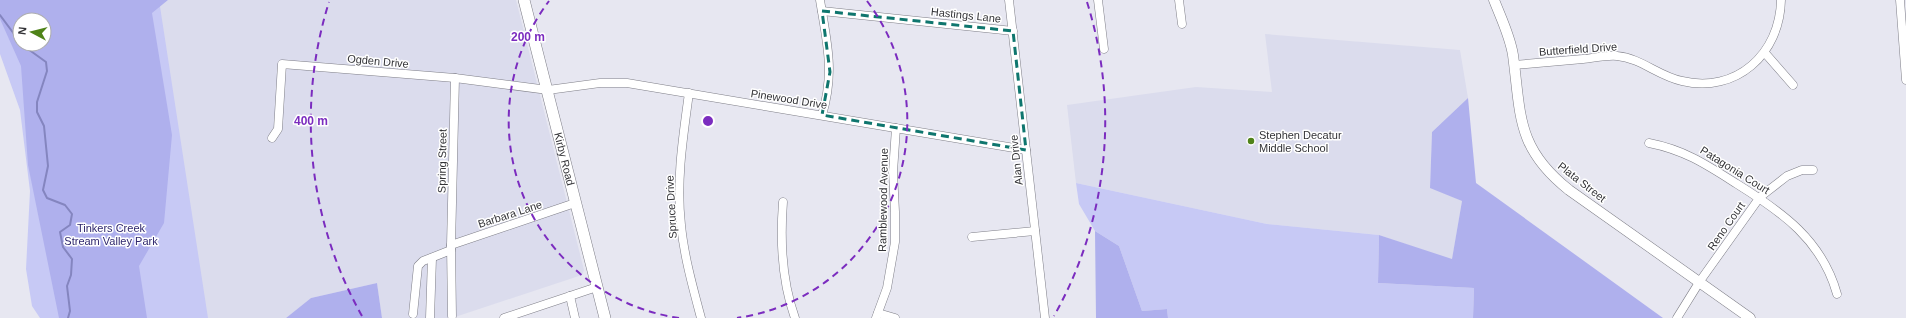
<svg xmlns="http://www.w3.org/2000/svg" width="1906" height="318" font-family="Arial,sans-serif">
	<rect width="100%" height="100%" fill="#e7e7f1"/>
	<g fill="#dbdced">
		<path d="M168,0H516L584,270L582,275L452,318H382L377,283L311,298L286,318H147L151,12Z"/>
		<path d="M1265,34L1460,50L1468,98L1432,132L1430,187L1462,201L1452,260L1379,235L1267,224L1076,183L1067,105L1196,87L1272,92Z"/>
	</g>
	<g fill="#c7c9f5" fill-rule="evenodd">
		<path d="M0,0H159L208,318H40L32,306L26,269L30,191L20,110L0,54ZM20,20H44V44H20Z"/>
		<path d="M1076,183L1267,224L1379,235L1378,283L1474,288L1473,318H1168L1167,309L1142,311L1119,246L1095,231L1079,204Z"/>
	</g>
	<g fill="#afb0ed" fill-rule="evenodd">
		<path d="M0,0H168L152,13L172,135L164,223L139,266L147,318H59L28,165L21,66L0,19ZM20,20H44V44H20Z"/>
		<path d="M1468,98L1476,183L1663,318H1473L1474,288L1378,283L1379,235L1452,259L1462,201L1430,188L1432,132Z"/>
		<path d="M1095,231L1119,246L1142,311L1167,309L1168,318H1096Z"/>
		<path d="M377,283L382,318H286L311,298Z"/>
	</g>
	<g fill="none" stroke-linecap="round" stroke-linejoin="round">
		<g stroke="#8485bf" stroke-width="2">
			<path d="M0,15L20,42"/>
			<path d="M21,44L46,62L47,71L37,102V112L44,126L48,166L43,190L47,198L65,205L72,214L70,225L60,232L63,247L72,259L71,275L67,286L70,311L68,318"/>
		</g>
		<g stroke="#7e7e87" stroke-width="9">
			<g id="minor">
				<path d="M820,0C827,43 835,72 822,115"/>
				<path d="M1009,0L1045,318"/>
				<path d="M1098,0L1104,49"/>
				<path d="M1179,0L1182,24"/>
				<path d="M1900,0L1906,80"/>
				<path d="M822,11L1013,31"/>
				<path d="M1765,53L1793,85"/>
				<path d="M1514,65C1537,63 1560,61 1583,59C1594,58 1606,55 1617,56C1641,58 1658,76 1682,81C1736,94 1780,54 1781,0"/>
				<path d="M689,93C683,137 676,181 681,225C684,256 693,288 701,318"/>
				<path d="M272,138L278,129L282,64L455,78L548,90L600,83H627L1026,150"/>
				<path d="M1649,143C1685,150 1707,165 1737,184C1782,212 1822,240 1837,294"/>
				<path d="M783,202C780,241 782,282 795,318"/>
				<path d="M972,237L1035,231"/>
				<path d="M451,245L575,203"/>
				<path d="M570,296L575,318"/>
				<path d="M878,313L895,318"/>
				<path d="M413,314L418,266L423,261L451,250"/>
				<path d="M452,316L451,245L455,78"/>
				<path d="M430,318L432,258"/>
				<path d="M504,318L597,287"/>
				<path d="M876,318L887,288L895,242V212L893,172L896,128"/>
				<path d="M1677,318L1700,281L1760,197L1787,176L1802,170H1813"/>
			</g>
		</g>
		<g stroke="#7e7e87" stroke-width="11">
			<path id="tertiary" d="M1494,0C1501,18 1510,36 1513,55C1521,115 1516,148 1569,190L1750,318"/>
		</g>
		<g stroke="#7e7e87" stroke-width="12">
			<g id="secondary">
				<path id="s1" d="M524,0L605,318"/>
			</g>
		</g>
		<use href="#minor" stroke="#fff" stroke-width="8"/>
		<use href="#tertiary" stroke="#fff" stroke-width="10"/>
		<use href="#secondary" stroke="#fff" stroke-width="11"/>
	</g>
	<path fill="none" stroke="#0f766e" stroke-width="3" stroke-dasharray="8 5" stroke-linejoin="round" d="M822,11L1013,31L1026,150L822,115L830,72Z"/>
	<g fill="none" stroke="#7b2cbf" stroke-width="2" stroke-dasharray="7 5">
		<path d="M679 318A199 199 0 0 1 549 1M867 1A199 199 0 0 1 737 318"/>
		<path d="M362 316A397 397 0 0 1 329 2M1087 2A397 397 0 0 1 1054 316"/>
	</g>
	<circle fill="#4f8319" stroke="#fff" stroke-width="1.5" cx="1251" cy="141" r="4"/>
	<g text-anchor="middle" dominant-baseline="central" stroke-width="3" stroke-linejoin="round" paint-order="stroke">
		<g font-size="11" fill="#333337" stroke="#fff">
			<text transform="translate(966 15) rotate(6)">Hastings Lane</text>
			<text transform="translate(1578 49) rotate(-4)">Butterfield Drive</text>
			<text transform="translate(378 61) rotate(5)">Ogden Drive</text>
			<text transform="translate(789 99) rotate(9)">Pinewood Drive</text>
			<text stroke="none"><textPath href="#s1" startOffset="164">Kirby Road</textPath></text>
			<text transform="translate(1016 160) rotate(-96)">Alan Drive</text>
			<text transform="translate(442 161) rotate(-89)">Spring Street</text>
			<text transform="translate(1735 170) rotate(32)">Patagonia Court</text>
			<text transform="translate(1582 182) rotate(38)">Plata Street</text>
			<text transform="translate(883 200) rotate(-89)">Ramblewood Avenue</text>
			<text transform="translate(671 207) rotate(-93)">Spruce Drive</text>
			<text transform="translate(510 214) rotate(-18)">Barbara Lane</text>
			<text transform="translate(1726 226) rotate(-55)">Reno Court</text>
		</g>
		<g font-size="11" fill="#333337" stroke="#fff" text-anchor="start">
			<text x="1259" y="135">Stephen Decatur<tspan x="1259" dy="13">Middle School</tspan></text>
		</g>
		<g font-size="11" fill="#2f276d" stroke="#fff">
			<text x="111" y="228">Tinkers Creek<tspan x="111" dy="13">Stream Valley Park</tspan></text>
		</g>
	</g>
	<circle cx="708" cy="121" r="6" fill="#7b2cbf" stroke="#fff" stroke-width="2"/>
	<g font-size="12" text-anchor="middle" font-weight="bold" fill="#7b2cbf" stroke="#fff" stroke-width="3" stroke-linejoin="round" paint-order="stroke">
		<text x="528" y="41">200 m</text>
		<text x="311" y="125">400 m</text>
	</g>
	<g transform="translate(32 32) rotate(277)"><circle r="19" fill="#ffffff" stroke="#adadaf"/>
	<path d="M0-3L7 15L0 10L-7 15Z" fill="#4f8319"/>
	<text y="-6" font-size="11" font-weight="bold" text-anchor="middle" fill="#333337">N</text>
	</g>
</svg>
